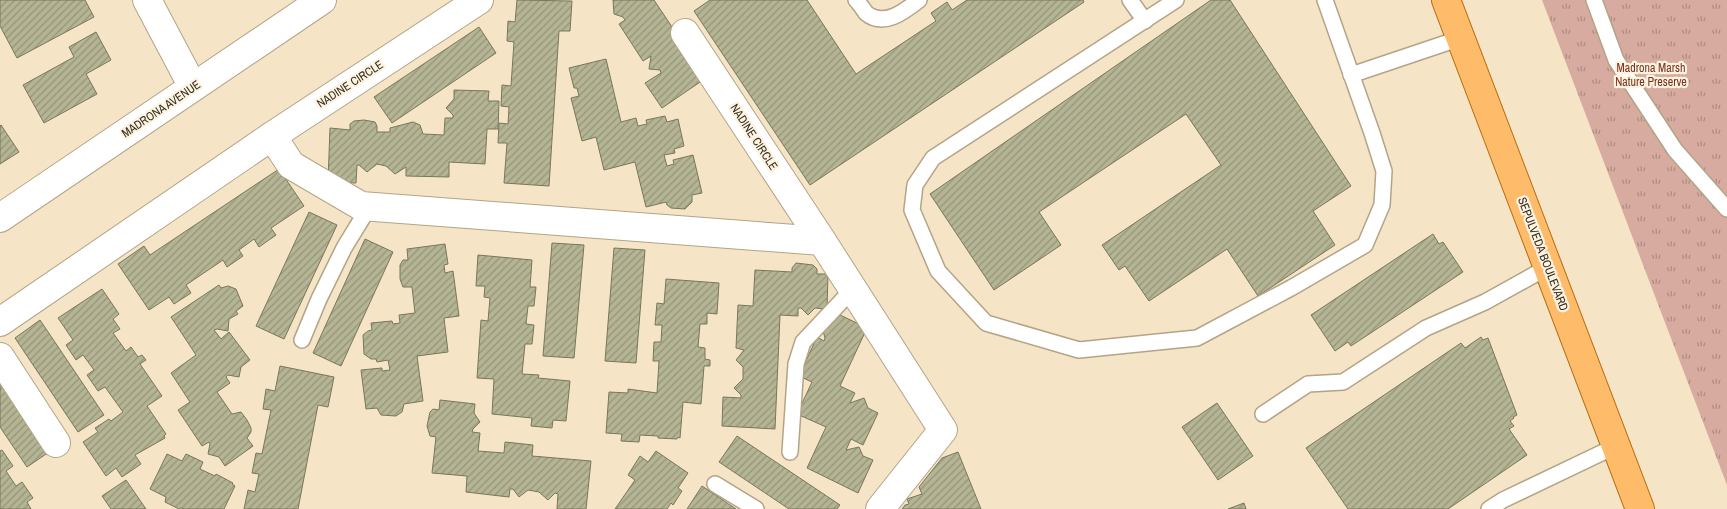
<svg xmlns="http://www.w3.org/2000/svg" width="1727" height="509" font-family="'Archivo Narrow',sans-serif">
	<defs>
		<pattern id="grass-tufts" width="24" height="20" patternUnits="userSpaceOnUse" patternTransform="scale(1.25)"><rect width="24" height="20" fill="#d7ab9f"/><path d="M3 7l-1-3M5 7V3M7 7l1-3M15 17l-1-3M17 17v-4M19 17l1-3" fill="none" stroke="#af8c81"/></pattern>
		<pattern id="building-hatch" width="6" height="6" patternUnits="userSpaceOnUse" patternTransform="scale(1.25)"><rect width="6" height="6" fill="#b5b595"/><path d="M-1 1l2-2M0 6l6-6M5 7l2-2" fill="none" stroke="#949479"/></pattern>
	</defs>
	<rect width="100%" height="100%" fill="#f5e5c6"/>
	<path fill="url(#grass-tufts)" d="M1542,0H1727V485Z"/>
	<g fill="url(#building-hatch)" stroke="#777759">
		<path d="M0,0H85L94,17L17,58L0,26Z"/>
		<path d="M517,0L572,1L570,31H559L549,186L504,183L507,143H498L499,123L508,124L509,107L501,106L502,85L511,86L514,42L507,41L508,21L515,22Z"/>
		<path d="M613,0H654L706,78L662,108L645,83L661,73L660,70L649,69L651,56L643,61L619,24L625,20L623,17L614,14Z"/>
		<path d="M710,0H807L856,74L936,21L931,13L947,2L952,10L967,0H1083L1084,2L810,185L694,11Z"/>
		<path d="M1211,0H1230L1351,186L1313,211L1335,245L1258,296L1227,249L1149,301L1125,266L1119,270L1102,245L1221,165L1186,114L1039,212L1061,245L994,290L930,194Z"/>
		<path d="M479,27L496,53L392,123L374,97Z"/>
		<path d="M96,32L111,60L86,74L97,94L44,123L23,85L74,57L69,47Z"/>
		<path d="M606,59L621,122L636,118L638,126L647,124L646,120L665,116L667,122L678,119L684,146L674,149L675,153L664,155L667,166L674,164L673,160L693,155L702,193L692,195V202L685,209L671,208L667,205L666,202L646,207L635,162L604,170L596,137L582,141L571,98L579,96L577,88H574L569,68Z"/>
		<path d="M454,90L489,91L488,101H499L498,129H487L485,164L449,162V177L406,176V167L395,174L386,166L377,164L367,172L359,165H357L356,183L328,182L330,128L350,130V124L354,121L364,120L375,122L377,126V132H390V128L413,122L420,125L423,134L444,135L445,118H453V115L446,108L454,99Z"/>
		<path d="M1,125L19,152L0,164V126Z"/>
		<path d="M279,169L304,206L271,228L276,235L259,247L254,239L239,250L243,256L227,267L223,260L186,285L191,293L174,304L169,297L149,310L118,264L144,246L150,255Z"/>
		<path d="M309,212L337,225L284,339L256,326Z"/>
		<path d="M1433,234L1439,244L1443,242L1463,272L1351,346L1348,342L1335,351L1311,315Z"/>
		<path d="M365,239L393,252L341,366L313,353Z"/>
		<path d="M552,243L584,245L574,358L543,356Z"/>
		<path d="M445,244L448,264L444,265L445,273L453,271L459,316L444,318L448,352L417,356L423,401L404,404L402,412L396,416L381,415L377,408L366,409L361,370L382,368V371L390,370L388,360L377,362L376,359H371L364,354L363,335L368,331L372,330L371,323L392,321L393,324L400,323L399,315L415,313L412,287H403L400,279V265L403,260H408L407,249Z"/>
		<path d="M614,248L645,250L636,363L605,361Z"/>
		<path d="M478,255L532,260L530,287H536L534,306H528L526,324L534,325L532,344H525L522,374L539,375L538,378L570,381L566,421L553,420L552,428L531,426L532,418L492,414L494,379L477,378L481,320L488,321L490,298L484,297L485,286H476Z"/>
		<path d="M796,263L813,265L817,269V274H828L827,309L815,308L808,315L801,308H798V316L780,315L775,429L722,426L723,397L741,398V395L734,388L743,379V367L736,360L744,350L736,348L738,305L753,306L755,270L792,272V268Z"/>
		<path d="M666,279L719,283L717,314L707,313V324H700L698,347L705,348V359L710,360V366H704L701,404L683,402L680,438L678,437L677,439L658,438V436L640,435L639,442L621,441L622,434L606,433L609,392L628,393V389L657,393L659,361H653L654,342H661L662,325H655L657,303L664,304Z"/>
		<path d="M219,285L221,288L228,286L236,289L243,306L236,311L238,314L229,319L228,331L217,329L214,330L221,339L229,332L250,360L241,367L239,377L228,375L226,377L230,383L217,392L232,414L241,412L247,420L251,428V432L247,438L253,446L225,466L219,457L208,454L210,444L209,442L202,446L178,410L190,402L171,373L196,355L171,317Z"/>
		<path d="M102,289L119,314L113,319L120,329L113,333L126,351L131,347L138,357L142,355L146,360L140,364L162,396L147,406L166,434L164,436L165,438L135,455L141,464L122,477L116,468L106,476L83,442L98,432L95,428L109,419L111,421L123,412L105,387L98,391L87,375L94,370L83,355L76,360L66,345L73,340L58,318Z"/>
		<path d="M836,313L867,328L840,386L855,393L850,403L864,398L868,408L878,413L863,445L851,439L846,450L859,447L863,456L873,460L858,493L807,468L826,427L797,414L812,382L799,376L817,337L824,341L825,338L822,327Z"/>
		<path d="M40,320L104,415L78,432L15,338Z"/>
		<path d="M1481,337L1483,340L1488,338L1517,415L1513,417L1514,418L1510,421L1514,426L1509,429L1527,455L1448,509H1348L1306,448L1461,343L1465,348Z"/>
		<path d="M280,366L334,377L328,407L318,405L298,509H244L248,490L255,492L259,474L252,473L256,453L262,454L271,410L263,409L266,389L275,391Z"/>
		<path d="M0,371L52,450L27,467L0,427Z"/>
		<path d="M440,400L475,404L474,413L480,422L473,429L472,432L480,433L478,451L504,453L505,442L533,445L532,456L591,461L586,509H557L558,494L555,493L548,500L539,492L528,490L519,497L513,489H510L509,497L466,492L467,476L432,473L436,437L430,436L427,426L430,412L433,409L439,410Z"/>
		<path d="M1217,403L1253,456L1218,480L1182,427Z"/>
		<path d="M737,436L840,505L837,509H789L719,462Z"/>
		<path d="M2,450L13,466L6,471L16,486L22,482L33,498L27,502L31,509H0V451Z"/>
		<path d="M656,451L688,473L678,488L682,491L673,505L671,503L667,509H615L635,480L628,475L640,456L648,462Z"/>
		<path d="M958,452L981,509H902L905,505L909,504L907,499L922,494L919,487L942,458Z"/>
		<path d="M167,454L182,461L186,454L203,462L200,469L215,476L216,474L233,483L232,484L235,486L224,509H184L181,508L179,509L165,502L166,497L150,489Z"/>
		<path d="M126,480L146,509H111L102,496Z"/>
		<path d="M702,486L736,509H687Z"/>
		<path d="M1244,503L1246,509H1228Z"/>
	</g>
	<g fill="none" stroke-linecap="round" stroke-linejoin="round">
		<g stroke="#b3a487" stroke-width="18">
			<g id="service">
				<path d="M856,0C860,4 863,9 866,13C884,28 905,11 919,0"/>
				<path d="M1130,0L1145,21"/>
				<path d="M1176,0L933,158L915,185L912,210L938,271L986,323L1079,350L1197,338L1291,288L1365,245L1382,205L1384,171L1372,133L1325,0"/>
				<path d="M1594,0L1616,60L1675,150L1727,209"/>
				<path d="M1351,75L1461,38"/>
				<path d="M302,340L319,299L344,248L369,207"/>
				<path d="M1263,414L1308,384L1343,382L1426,328L1485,302L1548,267"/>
				<path d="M790,452L796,364L803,342L852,290"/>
				<path d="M715,484L756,509"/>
				<path d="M1489,509L1503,500L1616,446"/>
			</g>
		</g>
		<g stroke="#b3a487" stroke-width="30">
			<g id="minor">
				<path d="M147,0L193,87"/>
				<path d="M685,33L822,241"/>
				<path d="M272,136L479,0"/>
				<path d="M0,218L322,0"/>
				<path d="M0,322L272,136L291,165L361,206L822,241L943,430L880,509"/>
				<path d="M0,357L56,443"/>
			</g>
		</g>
		<g stroke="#b66d0f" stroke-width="30">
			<path id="primary" d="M1446,0L1640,509"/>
		</g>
		<use href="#service" stroke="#fff" stroke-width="15"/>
		<use href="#minor" stroke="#fff" stroke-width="28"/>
		<use href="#primary" stroke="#febc6a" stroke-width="28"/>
	</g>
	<g text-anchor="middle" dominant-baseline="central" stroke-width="4.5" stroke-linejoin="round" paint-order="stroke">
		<g font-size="12" fill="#7b321d" stroke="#fdf3e1">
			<text x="1651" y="68">Madrona Marsh<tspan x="1651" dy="14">Nature Preserve</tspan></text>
		</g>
		<g font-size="12" fill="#332d21" stroke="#fdf3e1">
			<text transform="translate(350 84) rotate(-33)">NADINE CIRCLE</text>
			<text transform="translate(161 109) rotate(-34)">MADRONA AVENUE</text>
			<text transform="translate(754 137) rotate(57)">NADINE CIRCLE</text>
			<text transform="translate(1543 254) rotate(69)">SEPULVEDA BOULEVARD</text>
		</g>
	</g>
</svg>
